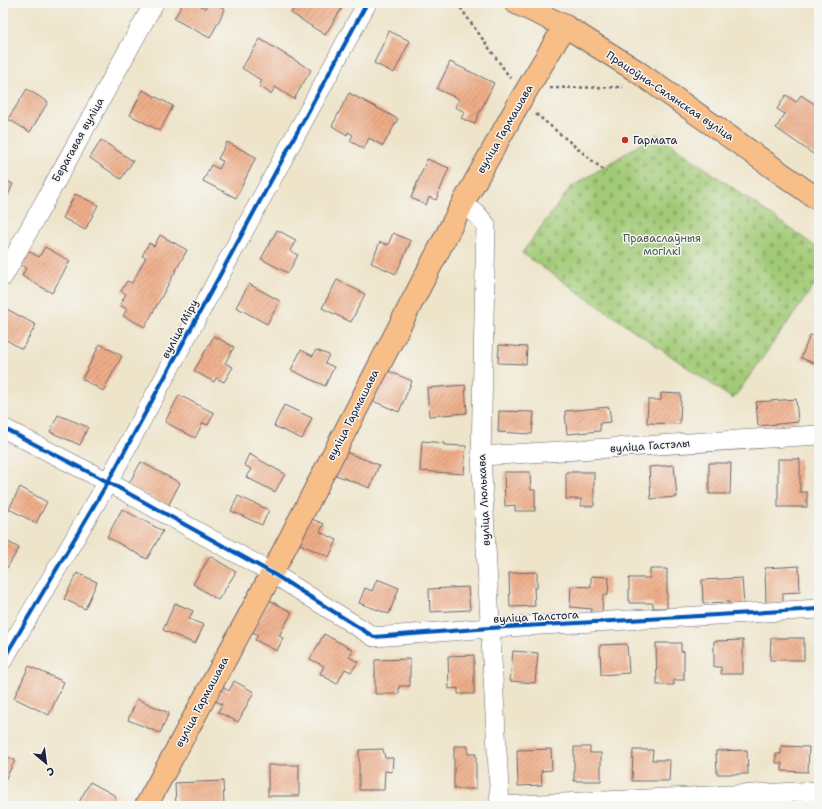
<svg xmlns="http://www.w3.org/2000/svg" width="822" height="809" font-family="'Shantell Sans',sans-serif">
	<defs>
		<pattern id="cemetery-stones" width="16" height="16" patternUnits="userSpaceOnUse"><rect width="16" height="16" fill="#a2ca76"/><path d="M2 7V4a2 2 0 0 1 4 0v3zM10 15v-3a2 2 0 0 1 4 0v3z" fill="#8bad67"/></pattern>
		<pattern id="building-hatch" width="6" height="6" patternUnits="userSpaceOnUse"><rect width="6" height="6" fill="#efad89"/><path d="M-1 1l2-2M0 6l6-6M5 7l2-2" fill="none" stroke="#c18c71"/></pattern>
	</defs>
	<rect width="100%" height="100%" fill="#f6f6f2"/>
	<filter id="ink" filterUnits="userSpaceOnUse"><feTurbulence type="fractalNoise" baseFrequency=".025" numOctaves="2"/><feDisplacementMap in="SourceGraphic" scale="8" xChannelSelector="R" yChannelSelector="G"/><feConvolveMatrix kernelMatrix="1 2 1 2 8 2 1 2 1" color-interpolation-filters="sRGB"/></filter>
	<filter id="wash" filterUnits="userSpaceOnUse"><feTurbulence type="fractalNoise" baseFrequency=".012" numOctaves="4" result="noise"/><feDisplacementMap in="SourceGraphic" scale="16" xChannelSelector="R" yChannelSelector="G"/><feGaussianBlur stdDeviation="0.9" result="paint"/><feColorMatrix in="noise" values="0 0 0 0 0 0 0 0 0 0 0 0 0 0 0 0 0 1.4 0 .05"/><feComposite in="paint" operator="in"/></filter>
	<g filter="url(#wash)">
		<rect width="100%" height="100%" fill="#eee4ca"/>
		<path fill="url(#cemetery-stones)" stroke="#627658" d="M657,134L819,249V279L733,399L522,253L570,188Z"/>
		<g id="blocks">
			<g fill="url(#building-hatch)">
				<path d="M183,3H195L205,8L208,3H213L225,9L210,38L174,19Z"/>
				<path d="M297,3H345L325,35L291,13Z"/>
				<path d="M389,31L410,41L394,73L374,63Z"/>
				<path d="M260,39L311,70L294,99L275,87L271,94L259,86L262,81L242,68Z"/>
				<path d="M450,62L494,83L474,124L461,118L465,112L455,107L459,99L437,89Z"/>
				<path d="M27,89L48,102L30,132L8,119Z"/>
				<path d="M143,90L173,106L160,131L130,115Z"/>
				<path d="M349,93L398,119L383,146L369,138L364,149L350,141L353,135L348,132L347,135L332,126Z"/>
				<path d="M786,95L796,102L801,95L819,107V158L776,128L785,114L777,109Z"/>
				<path d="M101,140L133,161L121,179L90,158Z"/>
				<path d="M227,142L256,157L236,198L203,181L211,165L219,169L223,161L218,159Z"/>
				<path d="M427,159L449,168L436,200L429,197L426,205L411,198Z"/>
				<path d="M3,179L13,184L3,207Z"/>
				<path d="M75,194L98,205L85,230L63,218Z"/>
				<path d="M277,230L296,240L290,251L298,255L288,273L261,259Z"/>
				<path d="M393,233L411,241L396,274L371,263L380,242L388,245Z"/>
				<path d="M160,235L187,250L145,327L123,316L127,309L120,305L126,294L121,291L127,281L132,283L146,257L142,256L149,243L154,246Z"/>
				<path d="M45,247L70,261L52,293L22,276L26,268L17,263L25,249L39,257Z"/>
				<path d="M337,280L365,294L351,322L322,308Z"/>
				<path d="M249,284L280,301L267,324L236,307Z"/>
				<path d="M7,309L36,325L22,349L3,338V316Z"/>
				<path d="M819,331V365L801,358L810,335L816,337Z"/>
				<path d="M214,336L234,347L225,363L233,367L224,382L216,378L214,382L194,371Z"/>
				<path d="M100,344L122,356L103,391L82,379Z"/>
				<path d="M499,345L527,347L526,364L498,363Z"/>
				<path d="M301,350L313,356L316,350L329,355L325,363L334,367L325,386L291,370Z"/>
				<path d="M386,370L412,381L399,412L373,401Z"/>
				<path d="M465,385L467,413L429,416L427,388Z"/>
				<path d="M661,393L681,394L680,424L647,423L648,400H661Z"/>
				<path d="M179,395L214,413L208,425L203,423L195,438L165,422Z"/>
				<path d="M796,399L798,422L758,426L756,402Z"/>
				<path d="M284,405L312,418L302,439L274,426Z"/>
				<path d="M609,407L611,422L600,423V431L567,434L565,411Z"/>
				<path d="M499,411L534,412L532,434L498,432Z"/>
				<path d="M58,415L88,427L80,445L50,432Z"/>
				<path d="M422,441L444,443V445L466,446L464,474L420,471Z"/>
				<path d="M345,452L379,465L370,488L336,475Z"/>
				<path d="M249,454L285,474L275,492L246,477L251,469L244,465Z"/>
				<path d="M778,459H800V492H807V507H778Z"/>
				<path d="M141,462L180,483L168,506L128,485Z"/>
				<path d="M709,463H731L730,494H709Z"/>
				<path d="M674,465L677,497L651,499L649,467Z"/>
				<path d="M504,472H530L531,490H535V511H515V505L505,506Z"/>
				<path d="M566,472H594V506H581V499H566Z"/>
				<path d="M20,487L47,502L36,523L9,509Z"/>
				<path d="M238,496L269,510L262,525L231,511Z"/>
				<path d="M122,509L163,531L147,559L107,537Z"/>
				<path d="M307,517L324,524L320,532L337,540L329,557L295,542Z"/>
				<path d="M3,539L19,548L7,568L3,566Z"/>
				<path d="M210,556L236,572L218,600L193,584Z"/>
				<path d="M799,566L800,592L783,593V602L766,603L765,568Z"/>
				<path d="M650,569H667V608H653V603H629V578H650Z"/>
				<path d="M537,572V588H534L535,606L510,607L509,573Z"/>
				<path d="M77,573L97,582L85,609L64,599Z"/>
				<path d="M591,576L609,577L608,595H603L602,615L591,614L592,609L570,607L571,586L591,587Z"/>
				<path d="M742,578L744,606L729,607V602L703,603L702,580Z"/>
				<path d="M377,579L399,588L389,614L359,603L365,588L372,591Z"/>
				<path d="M468,587L470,610L430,612L429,589Z"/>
				<path d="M269,600L292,612L279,636L283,638L277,651L255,640L258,635L253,632Z"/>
				<path d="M175,603L193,611L189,619L204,625L195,644L163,630Z"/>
				<path d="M324,634L353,650L349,657L358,662L351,672L345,669L337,684L320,674L324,666L310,659Z"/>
				<path d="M771,638H804V660H770Z"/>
				<path d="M743,640V674H721V667H714V641Z"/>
				<path d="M656,643H681V652L684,651V680H674V685H657Z"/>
				<path d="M627,644L629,673L601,675L600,645Z"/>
				<path d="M513,651L538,653L535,683L510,681Z"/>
				<path d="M474,655V694H458V688L449,689L448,656Z"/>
				<path d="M410,659V686H399V694H375V660Z"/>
				<path d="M29,666L64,682L49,715L14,698Z"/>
				<path d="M234,681L254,692L238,722L218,712L222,704L215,701L223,687L229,691Z"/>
				<path d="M137,699L169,713L160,733L128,720Z"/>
				<path d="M454,746H468V754H476V789H454Z"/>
				<path d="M781,746L809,747L808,772L782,771V763H776V754H781Z"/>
				<path d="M574,747H590V753H601V781H574Z"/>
				<path d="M383,749L385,758H393L392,772L385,771L384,790H359V750Z"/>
				<path d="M551,749L552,770L541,771L542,785L518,786L517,750Z"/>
				<path d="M633,750H653L652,760H670L669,781H632Z"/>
				<path d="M747,750L748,774H717L716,751Z"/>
				<path d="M3,755L15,760L3,784Z"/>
				<rect x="268" y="765" width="31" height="31"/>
				<path d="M223,781L224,805L176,806L175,783Z"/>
				<path d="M90,782L116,796L111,806H77Z"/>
			</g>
		</g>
	</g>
	<g filter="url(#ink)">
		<use href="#blocks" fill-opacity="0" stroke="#69666d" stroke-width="1"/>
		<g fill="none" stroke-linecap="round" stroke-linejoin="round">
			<g stroke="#69666d" stroke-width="20">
				<g id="minor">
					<path d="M462,205L476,213L486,225L481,456L500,806"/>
					<path d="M3,277L154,3"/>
					<path d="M3,428L108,482L272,573L374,637L490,628L819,609"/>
					<path d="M481,456L819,435"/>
					<path d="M3,660L108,482L367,3"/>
					<path d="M499,806L819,791"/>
				</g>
			</g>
			<g stroke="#69666d" stroke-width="24">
				<g id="major">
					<path d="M516,3L565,26L635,70L819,200"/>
					<path d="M146,806L272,573L462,205L520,101L565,26"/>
				</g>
			</g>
			<g stroke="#69666d" stroke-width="2.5" stroke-dasharray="3 3" stroke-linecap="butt">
				<path d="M457,3L511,79"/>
				<path d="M550,88L623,87"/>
				<path d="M536,114L606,172"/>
			</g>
			<use href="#minor" stroke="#fff" stroke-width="19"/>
			<use href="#major" stroke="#f7be88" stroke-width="22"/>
			<g stroke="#f6f6f2" stroke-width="6">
				<g id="cycleway">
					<path d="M3,428L108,482L272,573L374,637L490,628L819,609"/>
					<path d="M3,660L108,482L367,3"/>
				</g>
			</g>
			<use href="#cycleway" stroke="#0057b8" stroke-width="4"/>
		</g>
	</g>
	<circle fill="#c8321e" stroke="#f6f6f2" stroke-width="1.5" cx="625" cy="140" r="4"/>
	<g text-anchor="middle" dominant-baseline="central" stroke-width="3" stroke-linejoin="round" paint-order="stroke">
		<g font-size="11" fill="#22223b" stroke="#f6f6f2">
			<text transform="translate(670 96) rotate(34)">Працоўна-Сялянская вуліца</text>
			<text transform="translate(505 129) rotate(-60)">вуліца Гармашава</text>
			<text transform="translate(78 140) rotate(-61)">Берагавая вуліца</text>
			<text transform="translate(180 329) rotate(-62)">вуліца Міру</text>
			<text transform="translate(353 415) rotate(-63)">вуліца Гармашава</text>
			<text transform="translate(650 446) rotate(-4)">вуліца Гастэлы</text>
			<text transform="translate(484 500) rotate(-93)">вуліца Люлькава</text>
			<text transform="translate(536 617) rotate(-3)">вуліца Талстога</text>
			<text transform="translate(202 702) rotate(-62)">вуліца Гармашава</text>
		</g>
		<g font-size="11" fill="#22223b" stroke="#f6f6f2" text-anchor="start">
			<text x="633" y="140">Гармата</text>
		</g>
		<g font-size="11" fill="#48544d" stroke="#f6f6f2">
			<text x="662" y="238">Праваслаўныя<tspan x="662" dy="13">могілкі</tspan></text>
		</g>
	</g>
	<rect width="822" height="809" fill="none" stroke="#f6f6f2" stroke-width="16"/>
	<g transform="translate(46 763) rotate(151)" stroke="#f6f6f2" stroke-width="3" paint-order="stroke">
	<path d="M0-3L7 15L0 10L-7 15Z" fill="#22223b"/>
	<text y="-6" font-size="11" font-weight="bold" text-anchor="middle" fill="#22223b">С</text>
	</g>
</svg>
